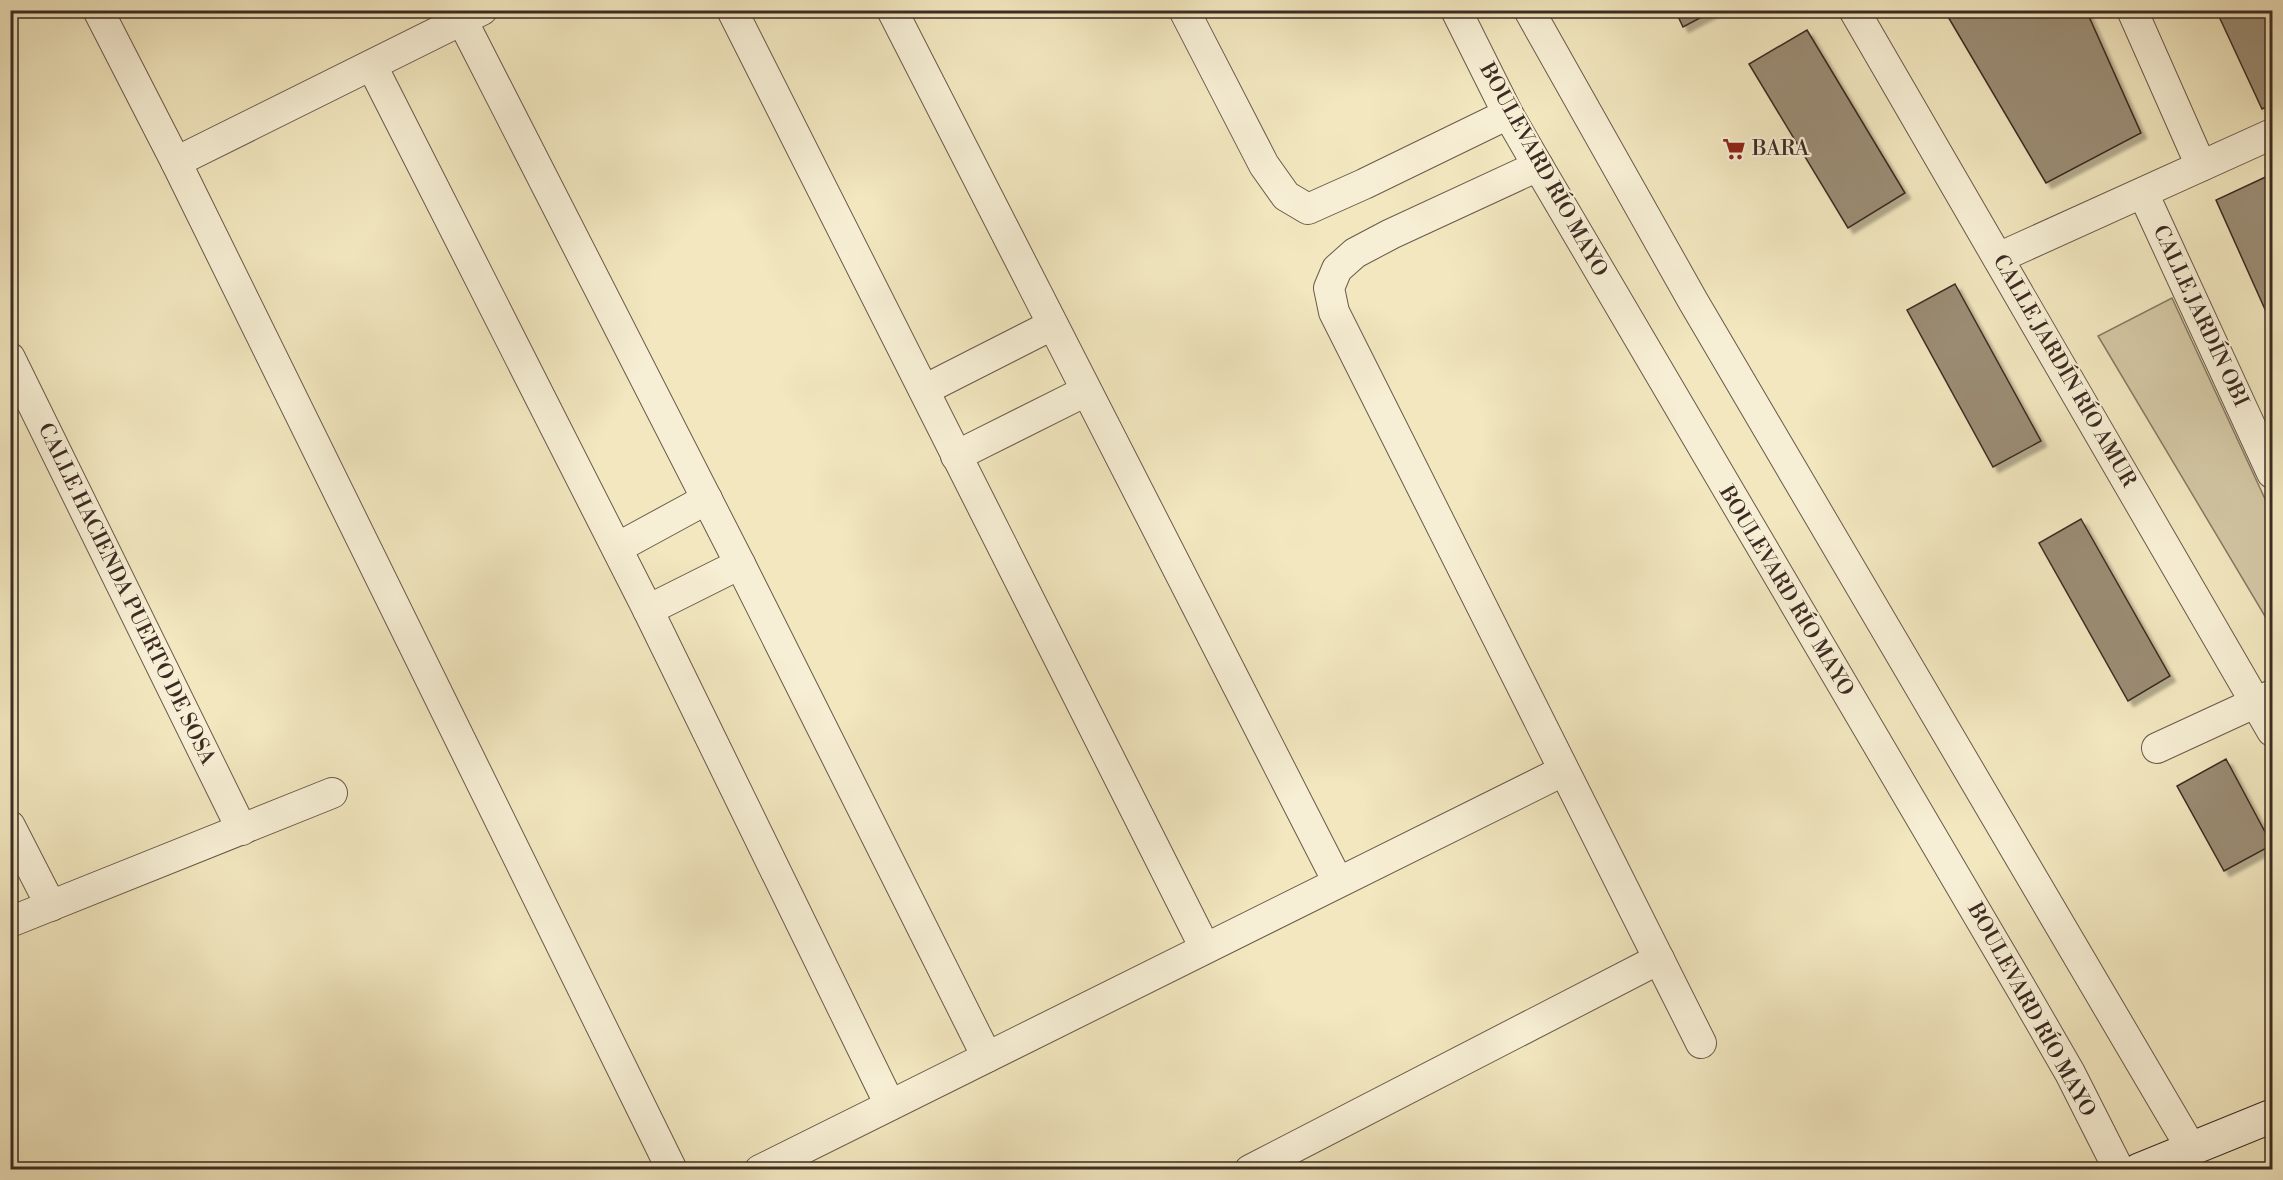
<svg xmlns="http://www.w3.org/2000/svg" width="2283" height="1180" font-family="'Libre Bodoni',serif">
	<defs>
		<filter id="shadow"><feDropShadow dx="5.5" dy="5.5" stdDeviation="1.5" flood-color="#0004"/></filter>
	</defs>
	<rect width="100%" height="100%" fill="#f2e7bf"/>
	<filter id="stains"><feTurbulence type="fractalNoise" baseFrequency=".00333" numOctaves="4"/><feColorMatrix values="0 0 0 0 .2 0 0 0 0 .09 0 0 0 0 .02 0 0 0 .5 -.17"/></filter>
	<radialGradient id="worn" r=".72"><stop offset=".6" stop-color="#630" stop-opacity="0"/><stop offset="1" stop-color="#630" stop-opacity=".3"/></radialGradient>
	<path fill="#d3c7a4" stroke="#887964" stroke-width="1.5" d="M2172,298L2272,514V628L2098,336Z"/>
	<g fill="#9b8d74" stroke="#3d2b23" stroke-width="1.5" filter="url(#shadow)">
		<path d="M1675,10H1715L1683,27Z"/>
		<path d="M1944,10H2086L2141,133L2046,183Z"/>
		<path d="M2216,10H2272V104L2262,109Z"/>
		<path d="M1807,30L1905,193L1848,228L1749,64Z"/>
		<path d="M2272,174V325L2216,200Z"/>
		<path d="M1955,284L2041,441L1993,467L1907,310Z"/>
		<path d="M2081,519L2170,676L2128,701L2039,543Z"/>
		<path d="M2226,759L2272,845L2224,871L2177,786Z"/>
	</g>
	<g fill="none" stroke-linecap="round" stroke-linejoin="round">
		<g stroke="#6a5a4a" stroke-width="32">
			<g id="street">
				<path d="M98,10L176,162L672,1170"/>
				<path d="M732,10L1205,948"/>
				<path d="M892,10L1338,882"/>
				<path d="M1184,10L1264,165L1286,196L1308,209L1364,184L1508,114"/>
				<path d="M1456,10L1508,114L1538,166L2025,995L2070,1073L2119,1170"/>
				<path d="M1529,10L1693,301L2191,1148"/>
				<path d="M1854,10L2272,731"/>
				<path d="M2132,10L2201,166"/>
				<path d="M462,20L740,564L987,1057"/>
				<path d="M372,66L648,610L890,1105"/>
				<path d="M176,162L482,10"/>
				<path d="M1538,166L1391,234L1355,253L1337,269L1329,288L1334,312L1701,1043"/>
				<path d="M2143,193L2272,473"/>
				<path d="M1998,258L2272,134"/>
				<path d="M10,358L242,830"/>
				<path d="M924,390L1052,325"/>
				<path d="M956,456L1086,391"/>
				<path d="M617,548L707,499"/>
				<path d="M648,610L740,564"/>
				<path d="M2157,748L2272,695"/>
				<path d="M10,826L51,906"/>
				<path d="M10,922L332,793"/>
				<path d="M760,1170L1563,771"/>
				<path d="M1250,1170L1659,959"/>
			</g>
		</g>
		<g stroke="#3d2b23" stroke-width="35">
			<path id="secondary" d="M2139,1170L2272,1116"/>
		</g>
		<use href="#street" stroke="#f7efd5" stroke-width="30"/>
		<use href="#secondary" stroke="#f7efd5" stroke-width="33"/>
	</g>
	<defs>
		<g id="supermarket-bare" transform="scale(1.8)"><path d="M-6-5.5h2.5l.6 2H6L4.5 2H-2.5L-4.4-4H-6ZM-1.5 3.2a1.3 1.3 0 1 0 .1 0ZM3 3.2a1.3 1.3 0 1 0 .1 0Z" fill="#8f2418" stroke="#f7efd5" stroke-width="2.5" paint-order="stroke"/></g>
	</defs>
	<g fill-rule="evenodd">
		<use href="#supermarket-bare" x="1734" y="149"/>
	</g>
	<g text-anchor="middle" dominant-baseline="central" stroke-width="4.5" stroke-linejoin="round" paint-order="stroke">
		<g font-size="21" fill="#3d2b23" stroke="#f7efd5" text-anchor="start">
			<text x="1752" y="149">BARA</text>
		</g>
		<g font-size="21" fill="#3d2b23" stroke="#f7efd5">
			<text transform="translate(1543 170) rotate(61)">BOULEVARD RÍO MAYO</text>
			<text transform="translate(2200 316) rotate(65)">CALLE JARDÍN OBI</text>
			<text transform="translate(2064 371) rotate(60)">CALLE JARDÍN RÍO AMUR</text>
			<text transform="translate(1786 591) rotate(59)">BOULEVARD RÍO MAYO</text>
			<text transform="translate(126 594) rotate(64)">CALLE HACIENDA PUERTO DE SOSA</text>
			<text transform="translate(2031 1010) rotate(61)">BOULEVARD RÍO MAYO</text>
		</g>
	</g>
	<rect width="2283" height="1180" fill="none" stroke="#f2e7bf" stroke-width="36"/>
	<rect x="12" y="12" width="2259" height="1156" fill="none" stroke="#3d2b23" stroke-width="3"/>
	<rect x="18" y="18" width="2247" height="1144" fill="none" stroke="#3d2b23" stroke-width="1.5"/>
	<rect width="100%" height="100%" filter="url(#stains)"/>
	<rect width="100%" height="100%" fill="url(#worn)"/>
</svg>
